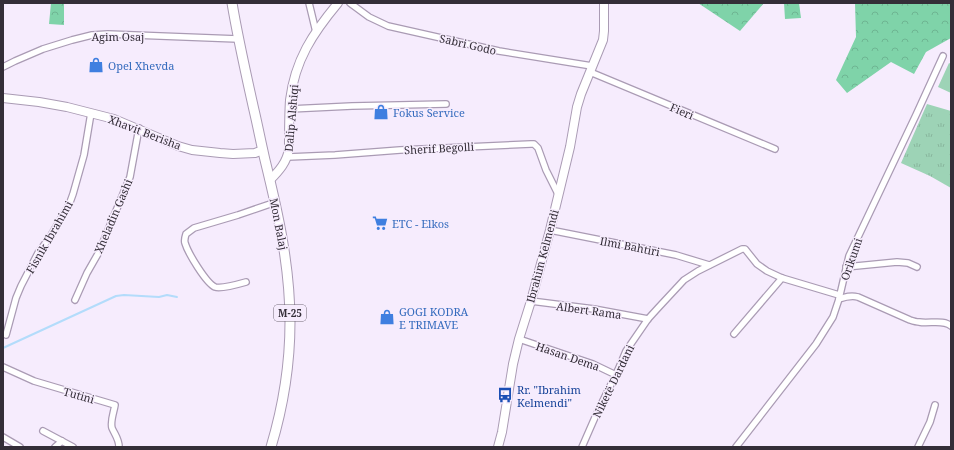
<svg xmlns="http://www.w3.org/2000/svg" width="954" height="450" font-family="'Noto Serif',serif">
	<defs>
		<pattern id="grass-tufts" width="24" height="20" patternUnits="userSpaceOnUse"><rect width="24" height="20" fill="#9dd3b6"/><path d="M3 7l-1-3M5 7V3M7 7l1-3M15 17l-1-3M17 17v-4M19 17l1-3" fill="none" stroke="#88b59d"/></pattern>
		<pattern id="forest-crowns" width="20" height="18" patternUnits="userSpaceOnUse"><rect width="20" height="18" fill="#7fd3a9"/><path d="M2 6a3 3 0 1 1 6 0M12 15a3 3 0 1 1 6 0" fill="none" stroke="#6eb592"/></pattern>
	</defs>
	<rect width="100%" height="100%" fill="#f6ecfd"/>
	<path fill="url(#grass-tufts)" d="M927,104L951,111V188L930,176L901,163Z"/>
	<g fill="url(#forest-crowns)">
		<path d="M51,3H64V25L49,24Z"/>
		<path d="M698,3H764L740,31Z"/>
		<path d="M784,3H799L801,18L785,19Z"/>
		<path d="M855,3H951V38L926,52L914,74L891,62L847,93L836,80L856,37Z"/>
	</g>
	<path fill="#9dd3b6" d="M949,63L951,64V93L938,87Z"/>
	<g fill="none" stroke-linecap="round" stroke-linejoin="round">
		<path stroke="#b3dcfb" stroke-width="2" d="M3,348L116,296L124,295L159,297L167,295L177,297"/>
		<g stroke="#aa9bb4" stroke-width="8">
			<g id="street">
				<path d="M309,3L316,32"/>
				<path d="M350,3L369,17L388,26L499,51L592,66"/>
				<path d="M3,67L15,61L43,49L72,40L92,35L108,34L238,39"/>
				<path d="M590,72L775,149"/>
				<path d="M290,109L352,106L446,104"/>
				<path d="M288,157L335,155L400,150L531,144H534L538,148L546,170L558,194"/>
				<path d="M550,230L676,255L709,265"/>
				<path d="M846,267L897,262L908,263L917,267"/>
				<path d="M246,282C239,284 221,289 215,287C206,283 188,253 185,243C184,240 185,237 186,234L194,228L238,215L276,202"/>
				<path d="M839,299C845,297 851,295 858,297L910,320C913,321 916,322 919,322C929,324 944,319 951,326"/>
				<path d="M75,300L87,273L99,252L130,177L139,128"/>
				<path d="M531,301L594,309L648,319"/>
				<path d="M734,334L782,278"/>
				<path d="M6,335L16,298L21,286L38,253L50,237L69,205L73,194L84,155L91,113"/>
				<path d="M519,339L593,364L616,375"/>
				<path d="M3,367L34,381L115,405C114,412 110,421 112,428C115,435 119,439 119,447"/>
				<path d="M43,431L73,447"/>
				<path d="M3,437L20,447"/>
				<path d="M55,447L62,441"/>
				<path d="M582,447L596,415L618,370L626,351L648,319L658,308L684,280L698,271L742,249H745L757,264L767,271L782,278L839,295"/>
				<path d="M736,447L816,344L833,317L839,299L849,256L916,115L943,56"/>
				<path d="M918,447L930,422L935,405"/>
			</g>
		</g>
		<g stroke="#aa9bb4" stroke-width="10">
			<g id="secondary">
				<path d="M3,98L39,102L67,107L114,119L178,146L192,150L220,153L233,154L255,153L263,150"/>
				<path d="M270,180C279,171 287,162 289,149C289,133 289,116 290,100C295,60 313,33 338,3"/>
				<path d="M498,447L502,432L513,364L519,339L531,301L550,230L570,147L577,107L581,94L603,40L604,31V3"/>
			</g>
		</g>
		<g stroke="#aa9bb4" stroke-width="11">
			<path id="primary" d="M232,3C238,39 246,74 254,110C258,127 261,143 265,160C278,213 290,266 290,322C290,364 283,407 271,447"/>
		</g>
		<use href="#street" stroke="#fff" stroke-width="5.5"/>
		<use href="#secondary" stroke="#fff" stroke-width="8"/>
		<use href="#primary" stroke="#fff" stroke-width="9"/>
	</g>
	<defs>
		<g id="shop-bare" transform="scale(1.2)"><path d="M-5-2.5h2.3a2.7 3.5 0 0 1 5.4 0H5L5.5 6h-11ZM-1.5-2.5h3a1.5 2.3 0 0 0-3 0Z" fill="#3f7fe0" stroke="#f6ecfd" stroke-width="2.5" paint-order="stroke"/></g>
		<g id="supermarket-bare" transform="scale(1.2)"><path d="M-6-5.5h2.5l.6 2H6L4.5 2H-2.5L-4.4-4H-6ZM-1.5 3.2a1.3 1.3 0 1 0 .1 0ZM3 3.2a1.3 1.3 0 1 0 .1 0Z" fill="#3f7fe0" stroke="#f6ecfd" stroke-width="2.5" paint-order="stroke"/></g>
		<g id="bus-bare" transform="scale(1.2)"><path d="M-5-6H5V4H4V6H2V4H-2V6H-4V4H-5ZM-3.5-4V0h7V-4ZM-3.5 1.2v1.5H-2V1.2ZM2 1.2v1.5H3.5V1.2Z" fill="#1a4fb4" stroke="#f6ecfd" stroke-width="2.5" paint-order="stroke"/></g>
	</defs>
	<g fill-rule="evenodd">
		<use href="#shop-bare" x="96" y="65"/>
		<use href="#shop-bare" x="381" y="112"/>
		<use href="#supermarket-bare" x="380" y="223"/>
		<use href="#shop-bare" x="387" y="317"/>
		<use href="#bus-bare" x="505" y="395"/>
	</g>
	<g text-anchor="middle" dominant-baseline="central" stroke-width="3" stroke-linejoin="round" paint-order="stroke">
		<rect fill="#f6ecfd" stroke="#6e6773" stroke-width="1" x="274" y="305" width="32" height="16" rx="3"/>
		<g font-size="10" font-weight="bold" fill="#342e38">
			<text x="290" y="313">M-25</text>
		</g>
		<g font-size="11" fill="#342e38" stroke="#f6ecfd">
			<text x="118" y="36">Agim Osaj</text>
			<text transform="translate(468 44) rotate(13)">Sabri Godo</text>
			<text transform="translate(682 111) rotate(23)">Fieri</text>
			<text transform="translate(291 118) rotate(-85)">Dalip Alshiqi</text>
			<text transform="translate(145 132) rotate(21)">Xhavit Berisha</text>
			<text transform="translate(439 148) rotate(-3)">Sherif Begolli</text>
			<text transform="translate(113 216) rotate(-67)">Xheladin Gashi</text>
			<text transform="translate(279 224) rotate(79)">Mon Balaj</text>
			<text transform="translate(49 237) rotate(-60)">Fisnik Ibrahimi</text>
			<text transform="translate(630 246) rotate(11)">Ilmi Bahtiri</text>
			<text transform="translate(542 256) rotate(-75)">Ibrahim Kelmendi</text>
			<text transform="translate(851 259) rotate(-71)">Orikumi</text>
			<text transform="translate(589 310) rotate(8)">Albert Rama</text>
			<text transform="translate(568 356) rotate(19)">Hasan Dema</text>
			<text transform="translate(613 381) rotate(-64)">Niketë Dardani</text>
			<text transform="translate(79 395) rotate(16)">Tutini</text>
		</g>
		<g font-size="11" fill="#366cbe" stroke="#f6ecfd" text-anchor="start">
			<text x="108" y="65">Opel Xhevda</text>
			<text x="393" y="112">Fokus Service</text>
			<text x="392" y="223">ETC - Elkos</text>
			<text x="399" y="311">GOGI KODRA<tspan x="399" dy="13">E TRIMAVE</tspan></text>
		</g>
		<g font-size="11" fill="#164399" stroke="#f6ecfd" text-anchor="start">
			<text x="517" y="389">Rr. "Ibrahim<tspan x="517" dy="13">Kelmendi"</tspan></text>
		</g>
	</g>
	<rect width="954" height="450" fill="none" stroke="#342e38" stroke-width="8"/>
</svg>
